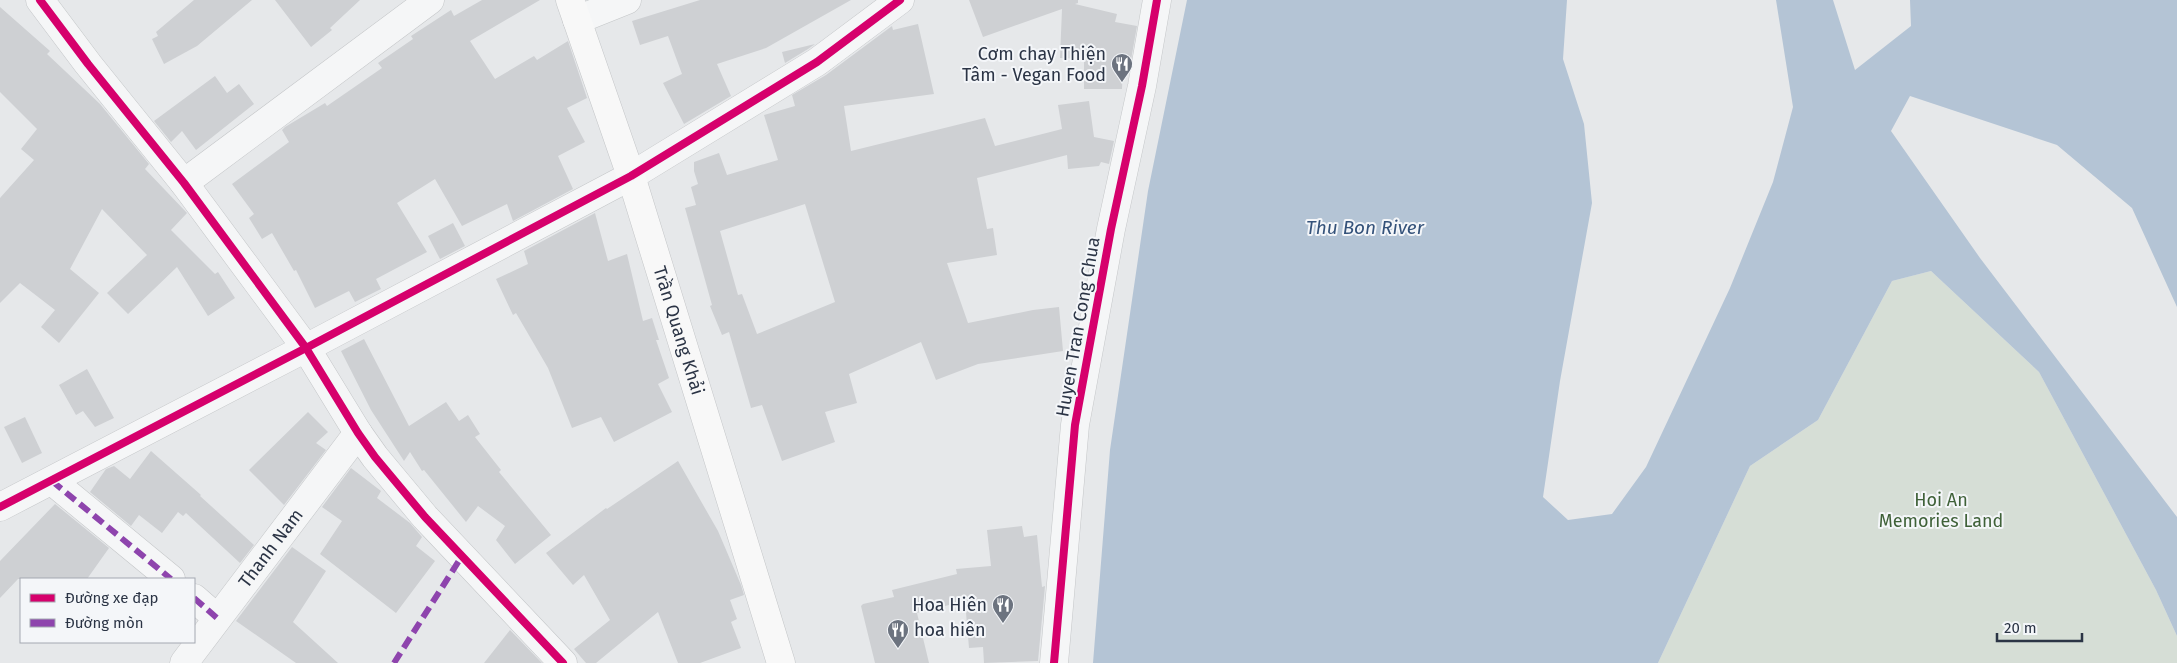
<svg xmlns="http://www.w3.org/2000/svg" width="2177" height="663" font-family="'Fira Sans',sans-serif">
	<rect width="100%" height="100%" fill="#e6e8ea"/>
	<path fill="#d6ded6" d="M1931,271L2039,372L2156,590L2177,636V663H1658L1750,466L1818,420L1892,281Z"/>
	<path fill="#b4c4d5" d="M1187,0H1567L1563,59L1584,124L1592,203L1560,381L1543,497L1568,520L1612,514L1646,467L1730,288L1773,182L1793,107L1776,0H1833L1855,70L1911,26L1910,0H2177V307L2132,208L2057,145L1910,96L1891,131L1980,258L2177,517V636L2156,590L2039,372L1931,271L1892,281L1818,420L1750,466L1658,663H1093L1110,450L1148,191Z"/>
	<g fill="#ced0d3" fill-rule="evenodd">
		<path d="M194,0H252L197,46L164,64L152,39L158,36L156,32Z"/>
		<path d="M275,0H360L330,28L332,30L311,47Z"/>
		<path d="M482,0H540L470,41L495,79L534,56L537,60L568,41L587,98L567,108L585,142L558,156L573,189L513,221L507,204L462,226L435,179L397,203L427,252L376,279L381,289L355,302L349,291L315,308L296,270L294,271L272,233L262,239L249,218L254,214L232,184L289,142L282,130L285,127L325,103L327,106L382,68L378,63L413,39L411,36L451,10L454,16Z"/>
		<path d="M700,0H851L766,48L717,64L731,96L684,124L663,83L682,74L668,36L640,45L632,21Z"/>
		<path d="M969,0H1078V3L1075,4L1117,14L1115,22L1137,26L1131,60L1123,59L1122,89H1084V59L1060,58L1062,9L983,37Z"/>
		<path d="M0,7L50,51L47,54L100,104L149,164L145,169L187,213L171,230L215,274L218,272L235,298L208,316L177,267L128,314L107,293L147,255L102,209L70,269L99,293L59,343L41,327L55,310L20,283L0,303V198L34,160L21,149L37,129L0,92Z"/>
		<path d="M918,24L934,94L844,106L851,151L985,118L995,146L1062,129L1058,105L1089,101L1094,137L1114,141L1109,164L1101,162L1099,166L1068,169L1067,155L977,178L987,229L993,228L997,255L947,263L968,323L1033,310L1059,307L1063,351L978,364L936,380L921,342L849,374L857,403L825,412L835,442L782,461L762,405L751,408L729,332L722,335L710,306L712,305L685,208L696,205L691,187L698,184L694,171V162L719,153L727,175L778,160L764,115L795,106L792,95L826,75L892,26L893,30ZM805,204L835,302L757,334L742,294L738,295L720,231Z"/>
		<path d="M815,44L808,49L785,63L782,52Z"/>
		<path d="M215,76L227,93L239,84L254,104L196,150L182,131L171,142L154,121Z"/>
		<path d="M595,213L608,261L627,254L643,321L652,318L659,340H656L669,378L658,384L672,412L614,442L601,417L572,428L548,368L516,313L513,315L496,279L528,264L524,251Z"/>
		<path d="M453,223L465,246L440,259L428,236Z"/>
		<path d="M364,339L409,426L446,402L459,421L468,415L480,434L475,437L501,470L499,472L551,535L515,564L496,540L505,526L478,506L466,522L424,470L422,471L410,452L404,461L371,410L341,351Z"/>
		<path d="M87,369L114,418L95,427L83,411L76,415L59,385Z"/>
		<path d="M308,412L328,432L316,443L326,450L284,505L249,470Z"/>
		<path d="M25,417L42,453L22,463L4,427Z"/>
		<path d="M151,451L201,495L200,496L254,545L240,563L186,513L183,516L178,512L162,533L139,515L131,526L90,492L106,469L114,466L130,479Z"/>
		<path d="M678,461L718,531L741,585L744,595L730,600L737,619L731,622L741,648L700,663H678L658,612L596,663H586L574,649L610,620L584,575L573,585L546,553L606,508L607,509Z"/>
		<path d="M351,468L381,491L377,498L410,523L422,537L416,546L435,561L396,613L320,554L342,521L322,507Z"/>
		<path d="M55,504L109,548L87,579H18L0,598V561Z"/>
		<path d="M1022,526L1024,537L1037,535L1042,587L1045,586L1038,661L984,663L983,647L969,648L965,601L917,613L929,663H875L861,606L863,604L894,597L892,590L957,574L956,569L991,566L987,530Z"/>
		<path d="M292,547L326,571L293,622L338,663H296L236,621Z"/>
		<path d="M510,630L542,663H484Z"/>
	</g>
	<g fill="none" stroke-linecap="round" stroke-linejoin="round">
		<g stroke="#c4c6c8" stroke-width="29">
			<g id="street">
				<path d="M40,0L88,64L184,183L306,348L358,433L375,457L425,517L563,663"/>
				<path d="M577,20L627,0"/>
				<path d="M184,183L430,0"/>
				<path d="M52,481L171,579"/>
				<path d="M0,507L306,348L631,176L817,62L900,0"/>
				<path d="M194,598L217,618"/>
				<path id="s1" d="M184,663L358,433"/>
				<path d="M1054,663L1075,425L1111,229L1142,86L1157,0"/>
			</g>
		</g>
		<g stroke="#c4c6c8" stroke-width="29">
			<g id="secondary">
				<path id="s2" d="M570,0L631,176L781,663"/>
			</g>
		</g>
		<use href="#street" stroke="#f5f6f7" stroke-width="28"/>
		<use href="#secondary" stroke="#f8f8f8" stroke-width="28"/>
		<g stroke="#8e44ad" stroke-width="6" stroke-dasharray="12 6" stroke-linecap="butt">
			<path d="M52,481L171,579"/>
			<path d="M194,598L217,618"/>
			<path d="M394,663L462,556"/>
		</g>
		<g stroke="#f4f6f9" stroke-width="11">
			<g id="cycleway">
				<path d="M40,0L88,64L184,183L306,348L358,433L375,457L425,517L563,663"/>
				<path d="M0,507L306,348L631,176L817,62L900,0"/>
				<path d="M1054,663L1075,425L1111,229L1142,86L1157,0"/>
			</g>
		</g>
		<use href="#cycleway" stroke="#d6006c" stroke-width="8"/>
	</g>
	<defs>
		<g id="restaurant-pin" transform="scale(1.125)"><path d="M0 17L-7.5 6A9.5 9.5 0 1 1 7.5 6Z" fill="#6c737f" stroke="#f4f6f9"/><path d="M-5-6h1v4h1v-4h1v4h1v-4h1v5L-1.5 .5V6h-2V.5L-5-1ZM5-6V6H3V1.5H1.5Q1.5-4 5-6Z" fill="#fff"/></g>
	</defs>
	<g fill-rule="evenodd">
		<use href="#restaurant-pin" x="1122" y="64"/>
		<use href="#restaurant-pin" x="1003" y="605"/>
		<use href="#restaurant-pin" x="898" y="630"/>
	</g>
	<g text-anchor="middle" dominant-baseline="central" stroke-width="4" stroke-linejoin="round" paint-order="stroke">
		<g font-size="18" fill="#2b3445" stroke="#f4f6f9" text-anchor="end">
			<text x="1106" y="54">Cơm chay Thiện<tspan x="1106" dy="21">Tâm - Vegan Food</tspan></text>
			<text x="987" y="605">Hoa Hiên</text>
			<text x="914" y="630" text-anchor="start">hoa hiên</text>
		</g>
		<g font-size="18" fill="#2b3445" stroke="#f4f6f9">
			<text transform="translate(1078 327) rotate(-80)">Huyen Tran Cong Chua</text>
			<text stroke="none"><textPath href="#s2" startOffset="348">Trần Quang Khải</textPath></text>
			<text stroke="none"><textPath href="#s1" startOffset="144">Thanh Nam</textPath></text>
		</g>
		<g font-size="18" fill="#3f6138" stroke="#f4f6f9">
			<text x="1941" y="500">Hoi An<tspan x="1941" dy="21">Memories Land</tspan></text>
		</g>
		<g font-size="19" font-style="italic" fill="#34527a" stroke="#f4f6f9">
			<text x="1365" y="227">Thu Bon River</text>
		</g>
	</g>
	<rect x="20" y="578" width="175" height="65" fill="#f4f6f9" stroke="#a4a8b1"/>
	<rect x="30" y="594" width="25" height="8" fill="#d6006c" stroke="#a4a8b1"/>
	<text x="65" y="603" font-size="15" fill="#2b3445">Đường xe đạp</text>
	<rect x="30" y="619" width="25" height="8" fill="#8e44ad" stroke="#a4a8b1"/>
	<text x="65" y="628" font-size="15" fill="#2b3445">Đường mòn</text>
	<path d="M1997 633v8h85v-8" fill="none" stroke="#2b3445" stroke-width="2.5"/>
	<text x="2004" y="633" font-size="15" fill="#2b3445" stroke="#f4f6f9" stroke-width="4" paint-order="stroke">20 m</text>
</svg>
